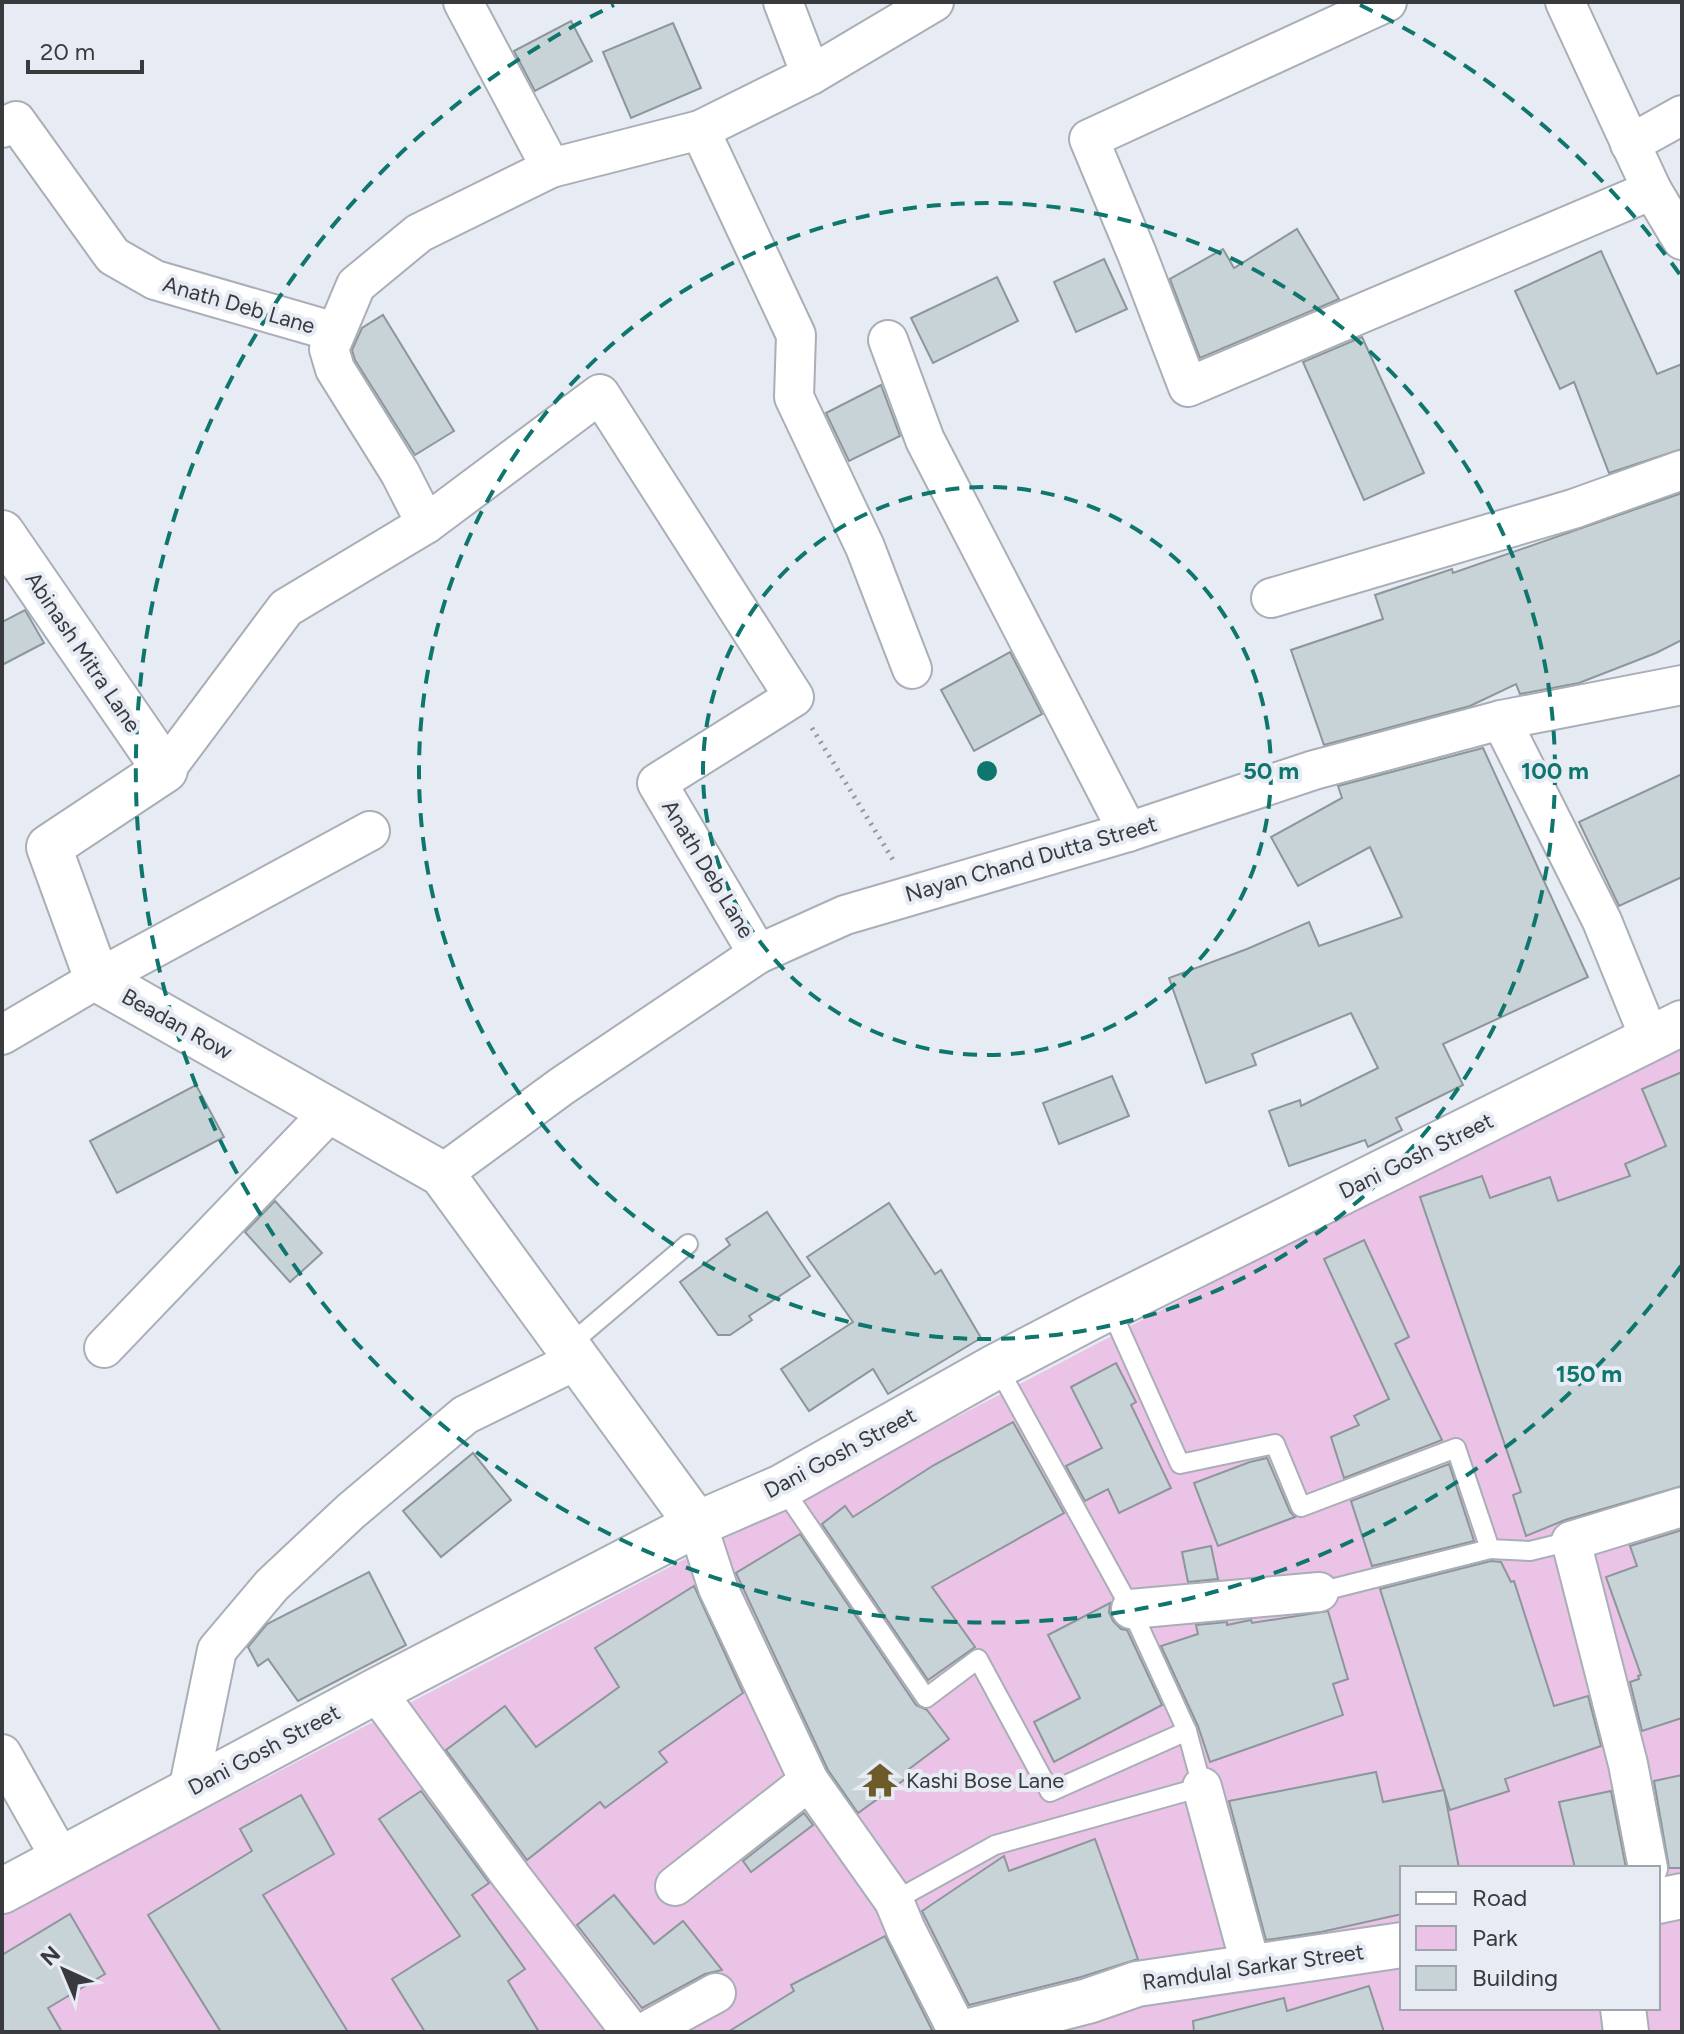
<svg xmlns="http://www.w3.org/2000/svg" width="1684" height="2034" font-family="Figtree,sans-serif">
	<rect width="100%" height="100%" fill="#e6ebf4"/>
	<path fill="#eac3e6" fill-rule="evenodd" d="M1682,1038V2032H2V1916ZM1402,1868H1658V2008H1402Z"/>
	<g fill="#c8d3d7" stroke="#8c969b" stroke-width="2">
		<path d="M571,21L592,61L535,91L514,51Z"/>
		<path d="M673,23L701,88L631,118L603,52Z"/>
		<path d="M1297,229L1339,299L1200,358L1170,279L1223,249L1234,268Z"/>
		<path d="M1601,251L1657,374L1682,364V449L1609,473L1574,382L1560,389L1515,291Z"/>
		<path d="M1104,259L1127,309L1076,332L1054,282Z"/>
		<path d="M997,277L1018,321L933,363L911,318Z"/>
		<path d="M383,315L454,431L415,455L355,360L352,350L362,328Z"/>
		<path d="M1362,337L1424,473L1364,500L1303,362Z"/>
		<path d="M881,385L900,436L849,461L826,413Z"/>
		<path d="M1682,493V640L1656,653L1579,683L1520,694L1516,684L1470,706L1324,745L1291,650L1383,619L1375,595L1452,569L1453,573Z"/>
		<path d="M25,610L44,643L2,665V622Z"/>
		<path d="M1010,652L1042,714L974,751L941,690Z"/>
		<path d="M1483,748L1588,977L1443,1044L1463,1085L1396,1118L1402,1130L1368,1147L1365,1140L1289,1166L1269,1111L1300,1100L1301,1106L1378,1068L1351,1013L1252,1054L1256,1065L1206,1083L1169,978L1247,949L1309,922L1319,946L1402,917L1370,847L1298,886L1271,837L1342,798L1338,786Z"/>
		<path d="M1682,774V877L1619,906L1579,822Z"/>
		<path d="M1682,1072V1486L1565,1520L1526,1536L1513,1495L1521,1492L1420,1197L1482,1176L1490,1198L1550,1177L1558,1201L1630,1176L1625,1164L1666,1146L1642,1089Z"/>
		<path d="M1112,1076L1129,1116L1059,1144L1043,1103Z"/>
		<path d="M196,1085L224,1137L117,1193L90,1141Z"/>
		<path d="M275,1201L322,1253L290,1282L245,1232Z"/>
		<path d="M889,1203L935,1274L941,1270L981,1338L888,1394L873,1369L809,1411L781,1369L853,1322L807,1257Z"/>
		<path d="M767,1212L810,1276L749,1316L752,1320L730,1335H718L680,1282L730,1245L726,1239Z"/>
		<path d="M1364,1240L1409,1337L1395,1344L1442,1440L1344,1478L1331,1437L1359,1425L1354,1416L1389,1399L1324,1259Z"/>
		<path d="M1116,1363L1136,1402L1131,1405L1171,1488L1119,1513L1108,1489L1085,1501L1066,1466L1102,1448L1071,1387Z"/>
		<path d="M1013,1422L1064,1513L932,1587L975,1647L928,1680L822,1524L845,1506L853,1517L934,1465Z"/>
		<path d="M473,1453L511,1500L441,1557L403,1511Z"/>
		<path d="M1267,1458L1290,1512L1295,1517L1218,1546L1194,1483L1250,1462Z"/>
		<path d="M1449,1464L1474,1541L1372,1566L1351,1501Z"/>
		<path d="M1682,1530V1718L1642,1731L1630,1682L1639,1679L1638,1676L1641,1675L1606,1577L1637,1566L1630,1546Z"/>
		<path d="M800,1534L916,1705L927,1710L949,1739L905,1772L908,1777L858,1813L828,1770L736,1573Z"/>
		<path d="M1211,1546L1218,1579L1188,1582L1182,1552Z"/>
		<path d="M1491,1561L1501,1562L1511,1582L1514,1581L1554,1706L1588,1696L1601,1746L1505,1779L1509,1791L1450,1810L1380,1589Z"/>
		<path d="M369,1572L406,1645L298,1701L268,1659L258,1666L248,1647L267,1624Z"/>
		<path d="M694,1586L743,1693L659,1752L667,1762L605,1808L600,1802L527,1860L446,1750L505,1706L536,1747L619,1687L595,1648Z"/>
		<path d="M1110,1603L1109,1612L1113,1621L1121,1629L1127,1630L1162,1705L1054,1762L1034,1722L1080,1698L1048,1635Z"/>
		<path d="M1328,1611L1348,1679L1333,1684L1343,1715L1210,1762L1198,1726L1161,1646L1198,1634L1196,1625L1227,1622V1625L1251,1620L1252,1623Z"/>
		<path d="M1376,1772L1383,1802L1444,1790L1459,1868H1402V1914L1321,1932L1266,1940L1229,1801Z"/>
		<path d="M1682,1775V1868H1669L1654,1781Z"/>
		<path d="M421,1791L489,1883L472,1895L525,1969L508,1981L539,2032H425L392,1979L460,1936L379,1819Z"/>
		<path d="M1611,1791L1626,1868H1575L1559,1802Z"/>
		<path d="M301,1795L334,1854L263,1895L348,2032H221L148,1915L252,1851L240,1829Z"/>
		<path d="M804,1813L813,1825L751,1872L743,1861Z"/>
		<path d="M1095,1839L1138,1959L1081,1977L969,2005L922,1911L1004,1856L1009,1871Z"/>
		<path d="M614,1895L654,1944L683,1921L722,1970L705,1974L642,2008L577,1925Z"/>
		<path d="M70,1914L105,1974L48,2008L62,2032H2V1955Z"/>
		<path d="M885,1936L932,2030L928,2032H728L794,1991L791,1985Z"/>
		<path d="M1369,1986L1384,2032H1194L1193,2021L1284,1998L1287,2011Z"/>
	</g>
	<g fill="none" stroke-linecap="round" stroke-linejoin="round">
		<g stroke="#a9aeb7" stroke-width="22">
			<g id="service">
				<path d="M1110,1308L1180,1464L1275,1444L1301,1507L1456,1448L1490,1549L1530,1551L1571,1541"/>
				<path d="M568,1346L688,1244"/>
				<path d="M782,1487L926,1698L978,1659L1050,1792L1187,1731"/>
				<path d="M1319,1592L1490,1549"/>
				<path d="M894,1901L995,1845L1202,1787L1187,1731L1131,1609L997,1366"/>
			</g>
		</g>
		<g stroke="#a9aeb7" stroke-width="42">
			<g id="minor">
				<path d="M463,2L551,168"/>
				<path d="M783,2L811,75"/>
				<path d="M1387,2L1089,139L1137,254L1188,387L1652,190"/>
				<path d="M1565,2L1652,190L1682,240"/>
				<path d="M2,128L16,121L113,256L155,280L335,332"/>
				<path d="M700,130L796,335L794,397L865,547L912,669"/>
				<path d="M1630,144L1682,115"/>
				<path d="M888,340L925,440L1128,832"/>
				<path d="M426,524L400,473L335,369L329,349L356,285L419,233L551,168L700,130L811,75L934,2"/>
				<path d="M1271,598L1573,509L1682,470"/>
				<path d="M1501,720L1602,921L1650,1039"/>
				<path d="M165,770L286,608L426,524L600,394L794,697L657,783L758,954"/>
				<path d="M2,1035L97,979L370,831"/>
				<path d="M442,1174L562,1086L758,954L845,915L1128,832L1314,770L1501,720L1682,685"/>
				<path d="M104,1348L331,1111"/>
				<path d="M697,1524L718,1588L809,1781L894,1901L906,1930L958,2032"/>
				<path d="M1131,1609L1319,1592"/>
				<path d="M376,1691L511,1876L631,2032"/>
				<path d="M2,1754L61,1859"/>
				<path d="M1202,1787L1251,1967"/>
				<path d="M188,1791L217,1650L272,1585L351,1511L465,1415L577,1360"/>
				<path d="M1648,1868L1628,1764L1571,1541L1682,1507"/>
				<path d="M675,1886L809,1781"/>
				<path d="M645,2032L716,1993"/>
			</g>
		</g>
		<g stroke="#a9aeb7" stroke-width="48">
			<g id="tertiary">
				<path d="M2,533L165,770L49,847L97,979L442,1174L697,1524"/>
				<path d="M2,1891L376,1691L697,1524L782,1487L997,1366L1089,1318L1682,1023"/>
				<path d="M1658,1901L1682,1896"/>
				<path d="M1623,2008L1626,2032"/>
				<path d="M966,2032L1088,2001L1137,1984L1402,1945"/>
			</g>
		</g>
		<path stroke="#94989e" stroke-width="5" stroke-dasharray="2 6" stroke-linecap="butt" d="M812,728L895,863"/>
		<use href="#service" stroke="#fff" stroke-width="18"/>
		<use href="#minor" stroke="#fff" stroke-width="38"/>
		<use href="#tertiary" stroke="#fff" stroke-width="44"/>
	</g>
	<g fill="none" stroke="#0f766e" stroke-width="4" stroke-dasharray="14 10">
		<circle cx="987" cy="771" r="284"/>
		<circle cx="987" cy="771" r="568"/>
		<path d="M1681 1266A852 852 0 1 1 614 5M1360 5A852 852 0 0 1 1681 276"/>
	</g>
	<defs>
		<g id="temple-bare" transform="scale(2.76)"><path d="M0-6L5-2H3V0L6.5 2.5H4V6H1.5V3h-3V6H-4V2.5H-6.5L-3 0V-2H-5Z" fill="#6d5b29" stroke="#e6ebf4" stroke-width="2.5" paint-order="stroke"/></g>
	</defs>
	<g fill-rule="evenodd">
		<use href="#temple-bare" x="880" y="1780"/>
	</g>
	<g text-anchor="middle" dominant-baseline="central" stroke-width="8" stroke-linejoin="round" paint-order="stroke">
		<g font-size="22" fill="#383a3d" stroke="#e6ebf4">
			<text transform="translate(239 305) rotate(16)">Anath Deb Lane</text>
			<text transform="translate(83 652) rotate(56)">Abinash Mitra Lane</text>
			<text transform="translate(1031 859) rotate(-16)">Nayan Chand Dutta Street</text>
			<text transform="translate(708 869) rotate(59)">Anath Deb Lane</text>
			<text transform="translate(177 1024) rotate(29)">Beadan Row</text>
			<text transform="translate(1416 1156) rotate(-26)">Dani Gosh Street</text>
			<text transform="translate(840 1453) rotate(-28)">Dani Gosh Street</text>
			<text transform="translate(264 1750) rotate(-28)">Dani Gosh Street</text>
			<text transform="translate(1253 1967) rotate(-8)">Ramdulal Sarkar Street</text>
		</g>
		<g font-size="22" fill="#383a3d" stroke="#e6ebf4" text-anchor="start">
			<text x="906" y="1780">Kashi Bose Lane</text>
		</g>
	</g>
	<circle cx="987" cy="771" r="12" fill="#0f766e" stroke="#e6ebf4" stroke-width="4"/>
	<g font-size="24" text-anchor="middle" font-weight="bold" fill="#0f766e" stroke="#e6ebf4" stroke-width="8" stroke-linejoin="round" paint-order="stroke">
		<text x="1271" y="779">50 m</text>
		<text x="1555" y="779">100 m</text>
		<text x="1589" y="1382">150 m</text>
	</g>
	<rect width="1684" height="2034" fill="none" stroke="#383a3d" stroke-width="8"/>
	<rect x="1400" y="1866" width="260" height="144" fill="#e6ebf4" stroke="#a0a4ab" stroke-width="2"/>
	<rect x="1416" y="1892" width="40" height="12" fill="#ffffff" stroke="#a0a4ab" stroke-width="2"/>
	<text x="1472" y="1906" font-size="24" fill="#383a3d">Road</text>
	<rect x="1416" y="1926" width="40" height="24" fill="#eac3e6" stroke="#a0a4ab" stroke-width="2"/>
	<text x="1472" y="1946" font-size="24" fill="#383a3d">Park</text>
	<rect x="1416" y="1966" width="40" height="24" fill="#c8d3d7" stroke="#a0a4ab" stroke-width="2"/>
	<text x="1472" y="1986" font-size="24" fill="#383a3d">Building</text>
	<g transform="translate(64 1970) rotate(316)" stroke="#e6ebf4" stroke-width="6" paint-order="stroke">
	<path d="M0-6L14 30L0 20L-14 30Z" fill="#383a3d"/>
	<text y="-12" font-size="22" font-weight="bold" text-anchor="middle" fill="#383a3d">N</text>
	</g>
	<path d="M28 60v12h114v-12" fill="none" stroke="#383a3d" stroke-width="4"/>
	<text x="40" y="60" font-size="24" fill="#383a3d" stroke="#e6ebf4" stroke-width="6" paint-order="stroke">20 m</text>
</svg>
